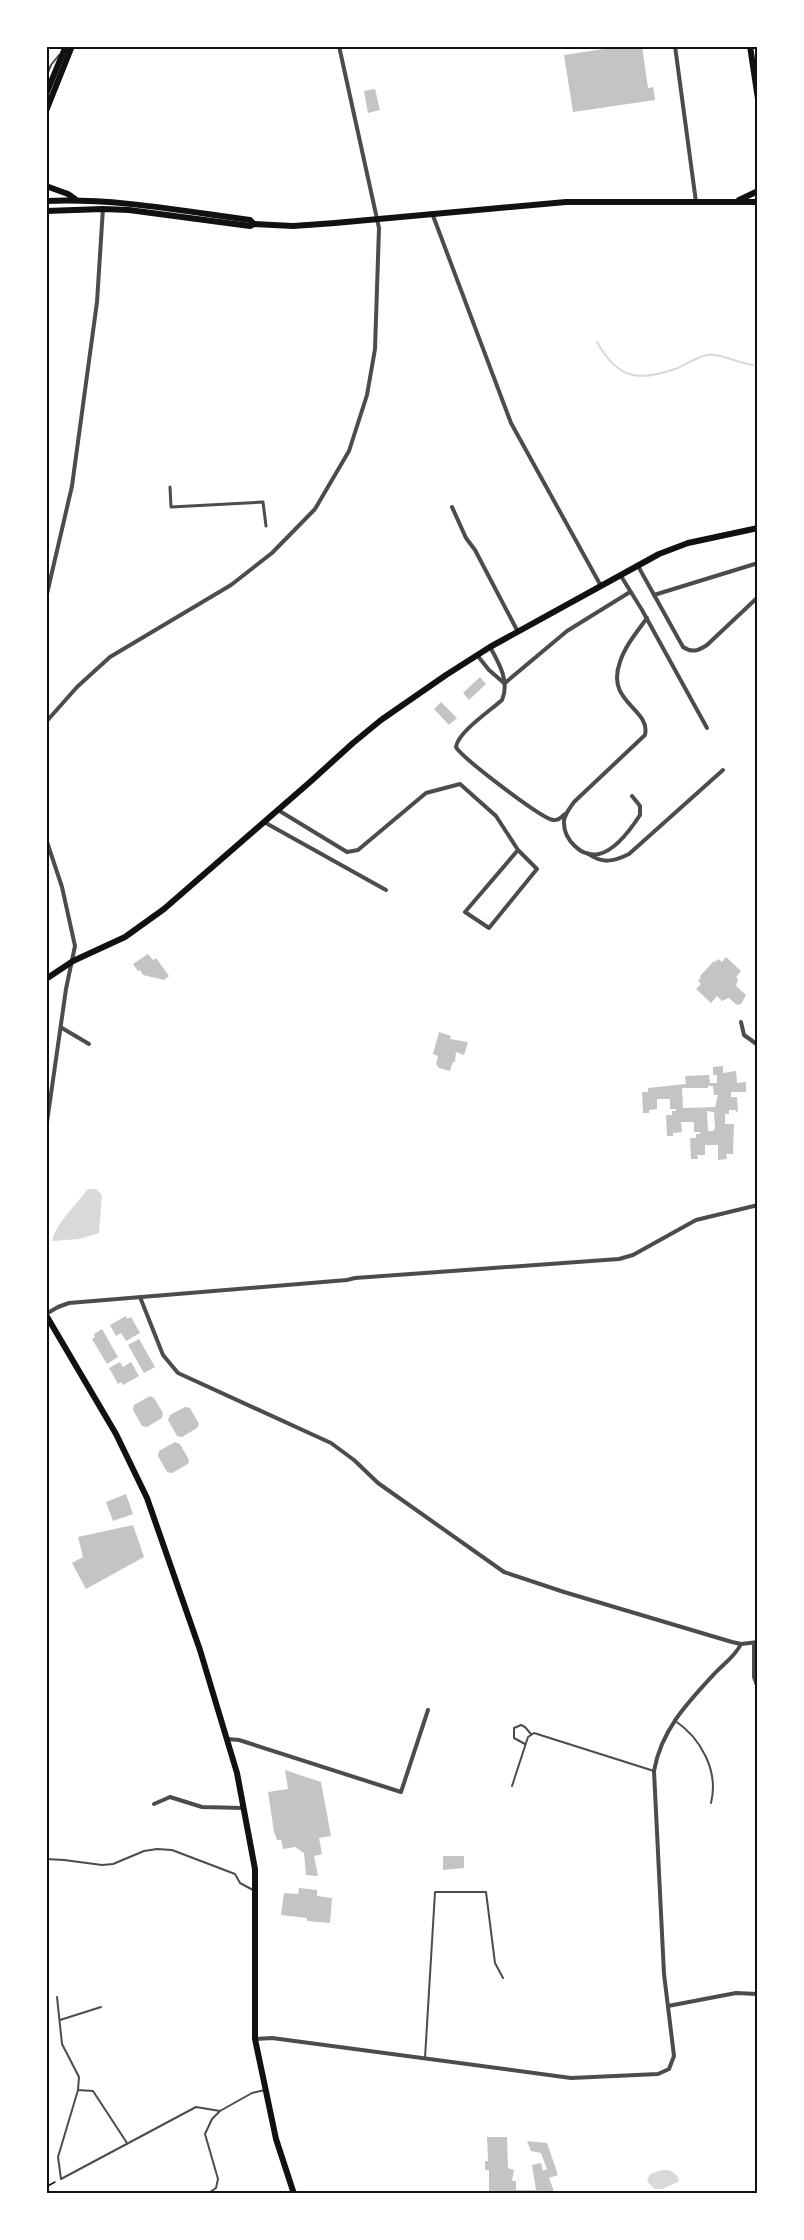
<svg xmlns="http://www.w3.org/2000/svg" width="804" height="2240" font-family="'Roboto Serif',serif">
	<rect width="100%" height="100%" fill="#fff"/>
	<g fill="#d9d9d9">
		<path d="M88,1189H96L102,1195L99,1233L79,1239L52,1241C56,1223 77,1204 88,1189Z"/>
		<path d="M662,2170C671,2170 674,2171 679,2179L678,2182L662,2189H654L647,2181L650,2174Z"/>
	</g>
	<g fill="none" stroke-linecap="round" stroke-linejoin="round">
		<path stroke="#d9d9d9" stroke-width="2" d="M597,342C618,380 639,382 678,368C687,364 698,356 708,355C720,353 740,364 753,365"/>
	</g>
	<g fill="#c4c4c4" fill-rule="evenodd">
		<path d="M624,46H642L648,88L653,87L655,100L573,112L564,55Z"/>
		<path d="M375,89L380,110L368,113L364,91Z"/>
		<path d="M480,677L486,684L469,700L463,693Z"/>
		<path d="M441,702L457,718L449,725L434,709Z"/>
		<path d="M148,954L153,960L156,958L169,976L164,980L143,975L140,970L138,971L133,964Z"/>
		<path d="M726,957L741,971L736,977L738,979L736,986L746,995L741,1004L737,1005L729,998L722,1001L717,996L711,1003L696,989L701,984L698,981L701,977L700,976L714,961L715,962L718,959L722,962Z"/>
		<path d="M439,1032L451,1036L450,1039L468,1042L464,1055L456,1052L455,1062H453L450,1071L439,1068L436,1064L438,1056L433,1054Z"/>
		<path d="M723,1066V1073L736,1071L737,1083L746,1082V1092H731V1097H737L738,1113L735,1110H729V1114H725V1124H734L733,1154H726L727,1159L718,1160V1145H705V1155H697L698,1159H691L690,1138H696V1134H700V1132H694V1122H681L682,1132L673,1133V1136H667L666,1115H672V1111H676V1109H670V1099H657V1109L649,1110V1113H643L642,1092H648V1088L686,1084L685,1076L709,1075L710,1083H717V1075H713V1067ZM708,1086H713L714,1095H718L715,1107L683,1108L682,1088H708ZM707,1111L714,1112L715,1128L713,1131H708Z"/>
		<path d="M126,1316L127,1319L131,1317L140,1333L126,1341L121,1333L116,1336L110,1325Z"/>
		<path d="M102,1329L118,1357L107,1364L92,1339L95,1337L94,1334Z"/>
		<path d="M139,1339L155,1367L144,1373L128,1345Z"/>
		<path d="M120,1362L123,1367L131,1362L139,1376L123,1385L121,1382L118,1384L109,1368Z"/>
		<path d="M150,1396L154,1398L163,1413L162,1418L147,1427L142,1426L133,1410L134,1405Z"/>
		<path d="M185,1407L190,1408L199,1424L197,1428L182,1437L177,1436L168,1420L170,1415Z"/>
		<path d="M175,1442L180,1444L189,1460L188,1464L172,1473L167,1472L158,1456L159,1451Z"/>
		<path d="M126,1494L133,1514L113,1521L106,1502Z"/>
		<path d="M133,1525L144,1557L86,1589L72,1563L83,1557L78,1537Z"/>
		<path d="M285,1770L321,1782L331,1836L319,1838L322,1854L314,1856L318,1876L306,1875L304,1853L295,1847L283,1849L281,1840H277L274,1832L268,1792L288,1789Z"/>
		<path d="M443,1856H464V1868L443,1870Z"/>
		<path d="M299,1888L317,1890V1896L332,1898L330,1923L307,1921V1918L281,1915L284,1893L298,1894Z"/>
		<path d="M487,2137H507L508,2168L514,2170L512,2181H516V2190H536L532,2165L541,2163L543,2171L547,2169L541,2153L531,2151L527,2141L547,2143L558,2175L549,2178L555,2194H489V2170H485V2161H488Z"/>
	</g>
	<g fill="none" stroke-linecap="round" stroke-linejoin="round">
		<path stroke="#111" stroke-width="1.5" d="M46,2187L55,2182"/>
		<g stroke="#4c4c4c" stroke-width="2">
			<path d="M46,77L51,65L59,55"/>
			<path d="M674,1720C701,1738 719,1771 711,1803"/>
			<path d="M525,1744L514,1738V1728L521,1725L525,1727L531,1734"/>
			<path d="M512,1786L528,1737L534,1733L654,1771"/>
			<path d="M46,1859L64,1860L102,1865L113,1864L144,1851L157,1849L172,1850L235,1874L240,1883L253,1890"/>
			<path d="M57,1997L62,2044L79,2077L78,2090L58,2157L61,2179L196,2107L220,2111L252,2093L265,2090"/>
			<path d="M60,2020L101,2007"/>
			<path d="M425,2058L435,1892H486L495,1963L503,1978"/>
			<path d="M78,2090L93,2091L127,2143"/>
			<path d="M207,2194L216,2188L218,2179L205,2134L212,2119L220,2111"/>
		</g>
		<path stroke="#4c4c4c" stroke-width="3" d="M170,487L171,507L263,502L266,526"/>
		<g stroke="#4c4c4c" stroke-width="4">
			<path d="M675,46L696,202"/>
			<path d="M432,213L511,423L601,586"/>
			<path d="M452,507L466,538L475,550L518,632"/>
			<path d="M638,566L683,647C692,653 698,651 707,645L758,597"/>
			<path d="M621,576L642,610L707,728"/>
			<path d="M654,595L758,563"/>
			<path d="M46,598L72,486L97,302L103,208"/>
			<path d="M490,647C499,663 510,682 502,700C490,711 458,732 456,747C462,758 541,818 553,820C558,821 562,817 565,814"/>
			<path d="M477,655L489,670L504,683"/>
			<path d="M505,683L567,631L630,592"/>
			<path d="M46,722L77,687L110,657L231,585L272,553L315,509L349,451L367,395L375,349L379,228L339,46"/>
			<path d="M632,796L640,806V815C631,829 616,850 599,854C581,858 564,839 564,823C563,816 570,808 574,802L645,735C651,708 605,703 620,662C625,646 637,632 647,618"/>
			<path d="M278,810L347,852L358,850L426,793L460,784L496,816L518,850L537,869L489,928L465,912L518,850"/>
			<path d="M264,822L386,890"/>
			<path d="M46,839L62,887L75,946L66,989L46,1129"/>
			<path d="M587,853C602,864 613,862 629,854L723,770"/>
			<path d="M741,1022L744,1035L758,1045"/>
			<path d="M62,1028L89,1044"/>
			<path d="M140,1297L163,1355L178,1373L331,1443L354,1460L378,1483L504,1572L564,1592L732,1642L741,1644L758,1642"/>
			<path d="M46,1314L58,1307L69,1303L347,1280L355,1278L619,1259L633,1255L696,1220L758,1205"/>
			<path d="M754,1643V1677L758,1688"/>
			<path d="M227,1739L239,1740L401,1792L428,1710"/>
			<path d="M154,1804L170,1797L202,1807L243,1808"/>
			<path d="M668,2006L736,1993L758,1994"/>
			<path d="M255,2039L272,2038L571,2078L658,2074L669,2069L674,2056L664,1974L654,1771C661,1730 688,1702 716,1672C724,1664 736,1655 741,1644"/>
		</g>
		<g stroke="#111" stroke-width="6">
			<path d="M750,46L758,99"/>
			<path d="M46,186L68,194L75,199"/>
			<path d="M739,200L758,191"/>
			<path d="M46,201C115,198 183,211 250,220L254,224"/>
			<path d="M46,211L103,209L129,210L250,226L254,224L293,226L335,223L566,202H758"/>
			<path d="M46,979L73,961L125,937L164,909L310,782L353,743L381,720L446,675L490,647L659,554L688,543L758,528"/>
		</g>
		<g stroke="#111" stroke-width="6">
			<path d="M46,94L66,46"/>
			<path d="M46,111L72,46"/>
			<path d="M46,1315L116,1434L147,1498L200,1650L237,1773L255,1869V2039L276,2139L294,2194"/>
		</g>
	</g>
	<rect width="804" height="2240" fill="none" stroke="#ffffff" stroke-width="96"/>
	<rect x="48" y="48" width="708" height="2144" fill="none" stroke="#111" stroke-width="2"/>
</svg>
